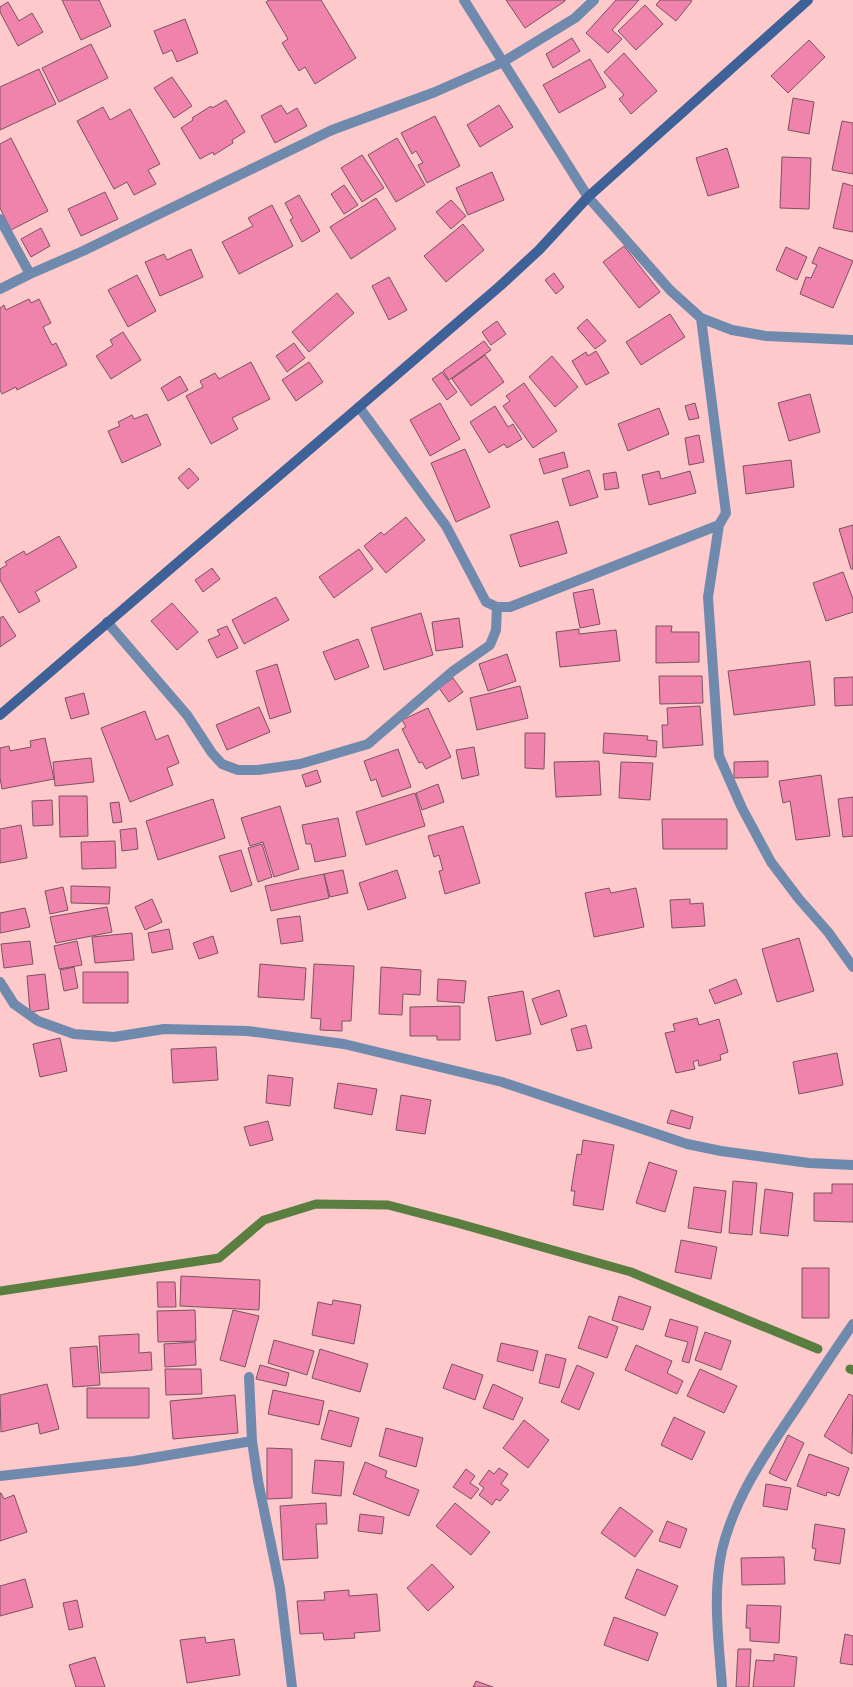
<svg xmlns="http://www.w3.org/2000/svg" width="853" height="1687" font-family="'Source Sans 3',sans-serif">
  <style>
    .lines { fill: none; stroke-linecap: round; stroke-linejoin: round }
    .stream { stroke: #597e40; stroke-width: 9 }
    .building { fill: #ef83ac; stroke: #7d5261 }
    .street { stroke: #708aae; stroke-width: 10 }
    .secondary { stroke: #3e6297; stroke-width: 10 }
  </style>
  <rect width="100%" height="100%" fill="#fec9ca"/>
  <g class="lines">
    <path class="stream" d="M0 1291 219 1258 264 1220 316 1204 388 1205 457 1223 631 1272 818 1349
      M850 1369 853 1370"/>
  </g>
  <path class="building" d="M62 0H99L111 26 81 40Z
    M269 0H321L356 58 315 84 305 67 299 71 282 43 288 39 266 2Z
    M506 0H565V1L525 28Z
    M616 0H639L612 30 622 39 608 53 586 33Z
    M660 0H690L692 1 676 21 656 5Z
    M8 2 19 21 32 13 43 32 18 46 0 12V7Z
    M645 5 663 24 636 50 618 31Z
    M185 19 198 53 177 62 172 50 163 54 154 31Z
    M572 38 580 51 553 68 546 54Z
    M809 40 825 57 788 93 771 76Z
    M91 44 108 78 59 102 42 68Z
    M624 53 657 91 631 114 619 99 624 95 604 72Z
    M590 59 606 87 559 113 543 85Z
    M39 69 56 104 0 130V87Z
    M172 77 192 106 174 118 154 88Z
    M793 98 814 102 809 134 788 130Z
    M226 100 245 132 232 140 233 143 214 155 213 152 200 159 181 128 193 120 192 118 211 106 212 108Z
    M281 105 287 114 297 108 307 126 275 143 261 116Z
    M499 105 513 127 480 147 467 125Z
    M103 107 110 120 130 109 160 164 148 170 156 184 134 195 127 182 114 189 77 121Z
    M435 116 460 166 427 183 418 165 423 163 416 151 412 154 401 133Z
    M842 121 853 123V174L832 170Z
    M11 138 48 211 11 230 0 208V144Z
    M397 138 425 185 396 202 368 155Z
    M727 148 739 187 708 196 696 158Z
    M362 155 384 188 362 202 341 168Z
    M782 157 811 158 809 209 780 208Z
    M492 172 504 200 468 215 456 188Z
    M843 183 853 186V232L833 228Z
    M344 185 358 205 344 214 331 194Z
    M105 192 118 219 81 236 68 209Z
    M299 195 320 231 302 242 290 220 293 218 285 203Z
    M376 198 396 229 351 259 330 227Z
    M451 200 466 216 451 229 436 212Z
    M272 205 293 246 239 274 222 242 253 226 248 218Z
    M463 224 484 250 446 282 424 256Z
    M41 228 50 246 31 257 21 239Z
    M624 246 660 292 639 308 603 262Z
    M786 247 807 257 797 280 776 270Z
    M819 247 853 261 833 308 800 294 806 277 811 278 817 265 812 263Z
    M191 249 203 277 160 296 145 262 164 254 167 260Z
    M554 273 564 287 556 294 545 280Z
    M137 275 156 311 128 327 108 290Z
    M389 277 407 310 389 320 372 286Z
    M337 293 354 313 309 352 292 332Z
    M29 299 31 303 39 299 51 323 43 327 52 345 56 343 67 365 17 390 16 387 2 394 0 390V308L4 305 6 310Z
    M670 314 685 337 641 365 626 342Z
    M587 319 606 341 595 349 577 328Z
    M497 321 506 334 491 345 482 332Z
    M123 332 141 360 111 379 96 356 113 345 110 340Z
    M484 341 491 350 449 380 443 371Z
    M294 343 305 358 287 372 276 356Z
    M596 351 609 373 586 385 572 361 586 352 588 356Z
    M485 355 504 382 471 406 452 379Z
    M552 356 578 387 555 407 529 377Z
    M251 362 270 399 232 418 238 429 211 444 186 396 203 387 200 381 215 373 219 379Z
    M309 362 323 382 296 401 282 380Z
    M442 372 457 392 447 400 432 379Z
    M180 376 188 390 168 401 161 388Z
    M524 383 557 431 533 448 503 406 510 401 506 396Z
    M810 394 820 432 789 441 778 403Z
    M440 403 460 439 430 456 410 420Z
    M695 403 699 418 689 420 685 406Z
    M495 406 508 427 513 424 522 439 507 448 504 444 489 453 470 422Z
    M659 408 669 434 628 451 618 424Z
    M147 414 161 445 122 463 108 431 120 426 118 422 132 415 134 419Z
    M699 435 704 462 689 465 685 438Z
    M465 449 490 507 456 522 431 463Z
    M564 452 568 467 544 474 539 459Z
    M791 460 794 487 746 494 743 466Z
    M189 468 199 479 188 489 178 478Z
    M589 470 598 497 570 506 562 479Z
    M659 471 661 479 690 471 696 493 649 505 642 475Z
    M616 472 619 488 605 490 603 474Z
    M406 517 425 540 386 573 364 546 381 532 384 535Z
    M558 521 567 553 520 567 510 535Z
    M853 525V569H851L839 529Z
    M59 536 77 567 35 592 40 601 19 613 0 580V569L7 565 5 562 24 551 26 555Z
    M359 549 373 569 334 598 319 577Z
    M212 568 220 579 203 592 195 580Z
    M843 572 853 599V612L826 621 813 583Z
    M593 589 600 624 580 628 573 593Z
    M276 597 289 620 244 644 232 620Z
    M172 603 198 632 177 650 151 621Z
    M421 613 433 655 384 670 371 628Z
    M3 616 16 636 0 647V618Z
    M459 618 463 647 436 651 432 622Z
    M227 626 238 648 217 658 208 640 220 635 217 630Z
    M656 626H672L671 632H699V662L656 663Z
    M579 629V634L616 630 620 661 560 667 556 632Z
    M358 639 369 667 335 680 323 652Z
    M507 654 516 681 488 691 479 664Z
    M810 661 815 705 734 715 728 671Z
    M277 664 291 712 270 719 256 671Z
    M659 676H702L703 703 660 704Z
    M853 677V705L835 706 834 678Z
    M453 678 463 692 449 702 439 688Z
    M520 686 528 718 477 730 470 698Z
    M84 693 89 714 71 719 65 698Z
    M700 706 703 745 663 748 662 725H668L667 708Z
    M259 707 270 732 227 750 216 725Z
    M428 708 451 757 426 769 422 762 419 763 402 729 406 727 402 720Z
    M145 711 156 740 168 735 179 763 167 768 173 785 130 802 101 728Z
    M525 733H545L544 769 525 768Z
    M604 733 648 736 647 740 657 741 656 757 603 753Z
    M45 738 54 779 2 789 0 778V748L9 746 10 751 31 747 30 741Z
    M474 747 479 775 462 779 456 750Z
    M398 749 411 787 382 797 376 779 371 781 364 761Z
    M91 758 94 782 55 786 53 762Z
    M599 761 601 795 556 797 554 762Z
    M768 761V777L734 778V762Z
    M621 762 653 763 650 800 619 798Z
    M317 770 321 782 306 787 302 775Z
    M821 775 830 836 796 840 790 801 783 803 779 781Z
    M438 784 444 802 422 810 416 793Z
    M415 793 425 826 366 845 356 812Z
    M59 796H87L88 836 60 837Z
    M853 797V836L843 837 838 799Z
    M213 799 225 838 158 860 146 821Z
    M52 800 53 825 33 826 32 801Z
    M119 802 122 822 113 823 110 803Z
    M280 806 299 869 274 877 263 842 250 846 241 818Z
    M338 818 346 856 315 862 311 844H306L302 825Z
    M662 819H727V849H663Z
    M21 825 27 858 0 863V829Z
    M463 826 480 883 445 894 439 871 443 870 439 855 434 857 428 836Z
    M136 828 138 849 122 851 120 830Z
    M115 841 116 868 82 869 81 842Z
    M262 844 272 877 258 882 248 848Z
    M241 850 252 885 231 892 219 856Z
    M343 870 348 893 330 897 324 874Z
    M397 870 406 898 368 910 359 883Z
    M324 874 329 898 271 911 265 886Z
    M71 886 110 887 109 904 71 903Z
    M63 887 68 910 50 914 45 891Z
    M609 888 611 893 636 888 644 927 594 937 585 893Z
    M152 899 162 922 145 930 135 907Z
    M690 899V904L703 903 705 926 672 928 670 900Z
    M107 907 112 932 56 943 50 917Z
    M25 908 30 927 0 933V913Z
    M300 916 303 941 281 944 277 919Z
    M169 929 173 949 152 953 148 933Z
    M132 933 134 960 95 963 92 937Z
    M213 936 218 953 199 959 193 943Z
    M799 938 814 991 777 1002 762 949Z
    M30 941 33 964 4 968 1 944Z
    M77 941 82 965 59 969 54 946Z
    M260 964 306 968 304 1000 258 997Z
    M314 964 354 966 351 1021H342V1031L320 1030 321 1019 311 1018Z
    M74 967 78 988 64 991 60 970Z
    M381 967 421 970 420 995 403 994 402 1015 379 1014Z
    M83 972H128V1003H83Z
    M45 974 49 1009 30 1012 27 976Z
    M438 979 466 981 464 1003 437 1001Z
    M736 979 742 994 715 1004 709 990Z
    M559 990 567 1016 541 1025 532 999Z
    M523 991 531 1034 496 1041 488 997Z
    M460 1006V1040H437V1036H410V1007Z
    M697 1018 699 1025 719 1019 728 1052 720 1055 721 1060 699 1066 698 1060 693 1062 695 1069 676 1073 665 1033 675 1031 673 1024Z
    M586 1025 592 1048 577 1051 571 1029Z
    M60 1038 67 1071 40 1077 33 1044Z
    M216 1047 218 1080 173 1083 171 1049Z
    M837 1053 843 1085 799 1094 793 1062Z
    M268 1075 293 1078 290 1106 266 1103Z
    M338 1083 377 1089 372 1115 334 1108Z
    M401 1095 431 1100 425 1134 396 1130Z
    M671 1110 693 1117 690 1129 667 1123Z
    M268 1121 273 1140 250 1146 244 1127Z
    M583 1140 614 1145 603 1210 573 1205 575 1191H571L577 1154 581 1155Z
    M649 1162 677 1171 665 1212 636 1203Z
    M733 1181 757 1183 752 1235 729 1233Z
    M832 1184H853V1222L814 1221V1193H832Z
    M694 1187 726 1191 721 1233 688 1228Z
    M765 1189 793 1193 788 1236 760 1233Z
    M681 1240 717 1247 711 1279 675 1272Z
    M802 1268H829V1318H802Z
    M181 1276 260 1280 259 1310 180 1306Z
    M157 1282H175L176 1307H158Z
    M619 1296 651 1307 643 1330 612 1320Z
    M333 1300 361 1305 354 1344 312 1335 318 1302 332 1305Z
    M195 1310 196 1341 158 1342 157 1311Z
    M233 1310 259 1316 245 1367 220 1360Z
    M589 1316 618 1327 607 1358 578 1348Z
    M670 1319 698 1327 689 1363 682 1361 688 1342 665 1336Z
    M705 1332 731 1341 721 1370 695 1360Z
    M139 1334V1353L151 1352 152 1370 101 1373 99 1336Z
    M274 1340 314 1351 307 1375 268 1363Z
    M195 1342 196 1365 165 1367 164 1344Z
    M501 1343 538 1351 533 1371 497 1361Z
    M636 1345 672 1361 667 1373 683 1381 677 1394 625 1370Z
    M97 1346 100 1385 73 1387 70 1348Z
    M320 1349 368 1364 360 1392 312 1378Z
    M546 1354 566 1359 559 1388 539 1383Z
    M452 1364 483 1375 475 1400 443 1388Z
    M260 1365 289 1373 286 1386 256 1379Z
    M577 1365 594 1373 579 1410 561 1402Z
    M165 1369H201L202 1394 166 1395Z
    M700 1369 737 1386 724 1413 687 1396Z
    M47 1384 59 1429 40 1434 38 1423 1 1432 0 1395Z
    M493 1384 523 1398 513 1420 483 1408Z
    M87 1388H149V1418H87Z
    M273 1390 324 1401 319 1425 268 1414Z
    M849 1394 853 1396 852 1454 824 1436Z
    M235 1395 238 1433 173 1439 170 1401Z
    M329 1410 359 1418 351 1447 321 1439Z
    M674 1417 705 1432 692 1460 661 1445Z
    M524 1420 549 1440 528 1468 503 1448Z
    M386 1428 423 1438 416 1467 379 1456Z
    M788 1435 804 1443 786 1481 769 1473Z
    M267 1448 292 1449V1498L267 1499Z
    M809 1454 849 1468 839 1496 827 1492 826 1496 797 1486Z
    M315 1460 344 1462 341 1496 312 1493Z
    M365 1462 387 1471 385 1477 419 1490 409 1516 353 1494Z
    M499 1468 508 1474 501 1484 509 1490 500 1501 496 1499 492 1505 479 1495 484 1488 479 1484 489 1470 494 1474Z
    M466 1469 475 1476 470 1483 479 1489 471 1499 453 1487Z
    M766 1484 791 1488 787 1510 763 1506Z
    M0 1493H1L4 1499 14 1495 27 1532 0 1541Z
    M326 1503 327 1524H316L318 1558 283 1560 280 1506Z
    M455 1503 490 1532 471 1555 436 1526Z
    M620 1507 653 1531 635 1557 601 1533Z
    M360 1514 384 1517 382 1534 358 1531Z
    M667 1521 687 1529 680 1548 659 1541Z
    M815 1524 845 1529 840 1564 814 1560 816 1549 812 1548Z
    M784 1557 785 1584 742 1585 741 1558Z
    M432 1564 454 1587 428 1611 407 1588Z
    M637 1569 678 1586 665 1616 625 1598Z
    M25 1579 33 1607 0 1616V1586Z
    M349 1590V1596L377 1594 380 1631 354 1633 355 1638 324 1640 323 1633 300 1634 297 1601 325 1600 324 1592Z
    M77 1600 83 1627 69 1630 63 1603Z
    M747 1605 781 1606 779 1643 750 1641V1628H746Z
    M614 1617 658 1633 648 1661 604 1645Z
    M845 1634 853 1636V1665L840 1663Z
    M205 1637 206 1643 234 1639 240 1675 187 1683 180 1640Z
    M738 1649H751L749 1687H736Z
    M774 1654 797 1657 794 1687H753L756 1660 774 1661Z
    M95 1657 105 1687H76L69 1665Z
    M476 1681 493 1687H473Z"/>
  <g class="lines">
    <path class="street" d="M464 0 588 197 670 290 701 318 732 330 766 336 853 340
      M0 219 30 274
      M0 289 30 274 83 251 332 130 435 92 503 62 575 18 594 0
      M359 407 446 526 486 602 497 607H510L719 525 726 513 701 318
      M719 525 708 597 719 756 742 808 771 862 799 899 828 932 853 967
      M107 622 187 715 212 753 222 764 238 770H258L300 764 368 744 453 671 490 645 496 630 497 607
      M0 982 14 1004 38 1021 74 1034 114 1037 164 1029 248 1031 344 1044 502 1082 687 1144 721 1151 809 1163 853 1165
      M249 1377 252 1441 258 1481 280 1588 292 1687
      M0 1476 134 1461 252 1441
      M722 1687C719 1642 712 1595 722 1550 734 1500 763 1457 791 1416 812 1385 832 1354 853 1324"/>
    <path class="secondary" d="M0 715 500 286 539 250 588 197 808 0"/>
  </g>
</svg>
